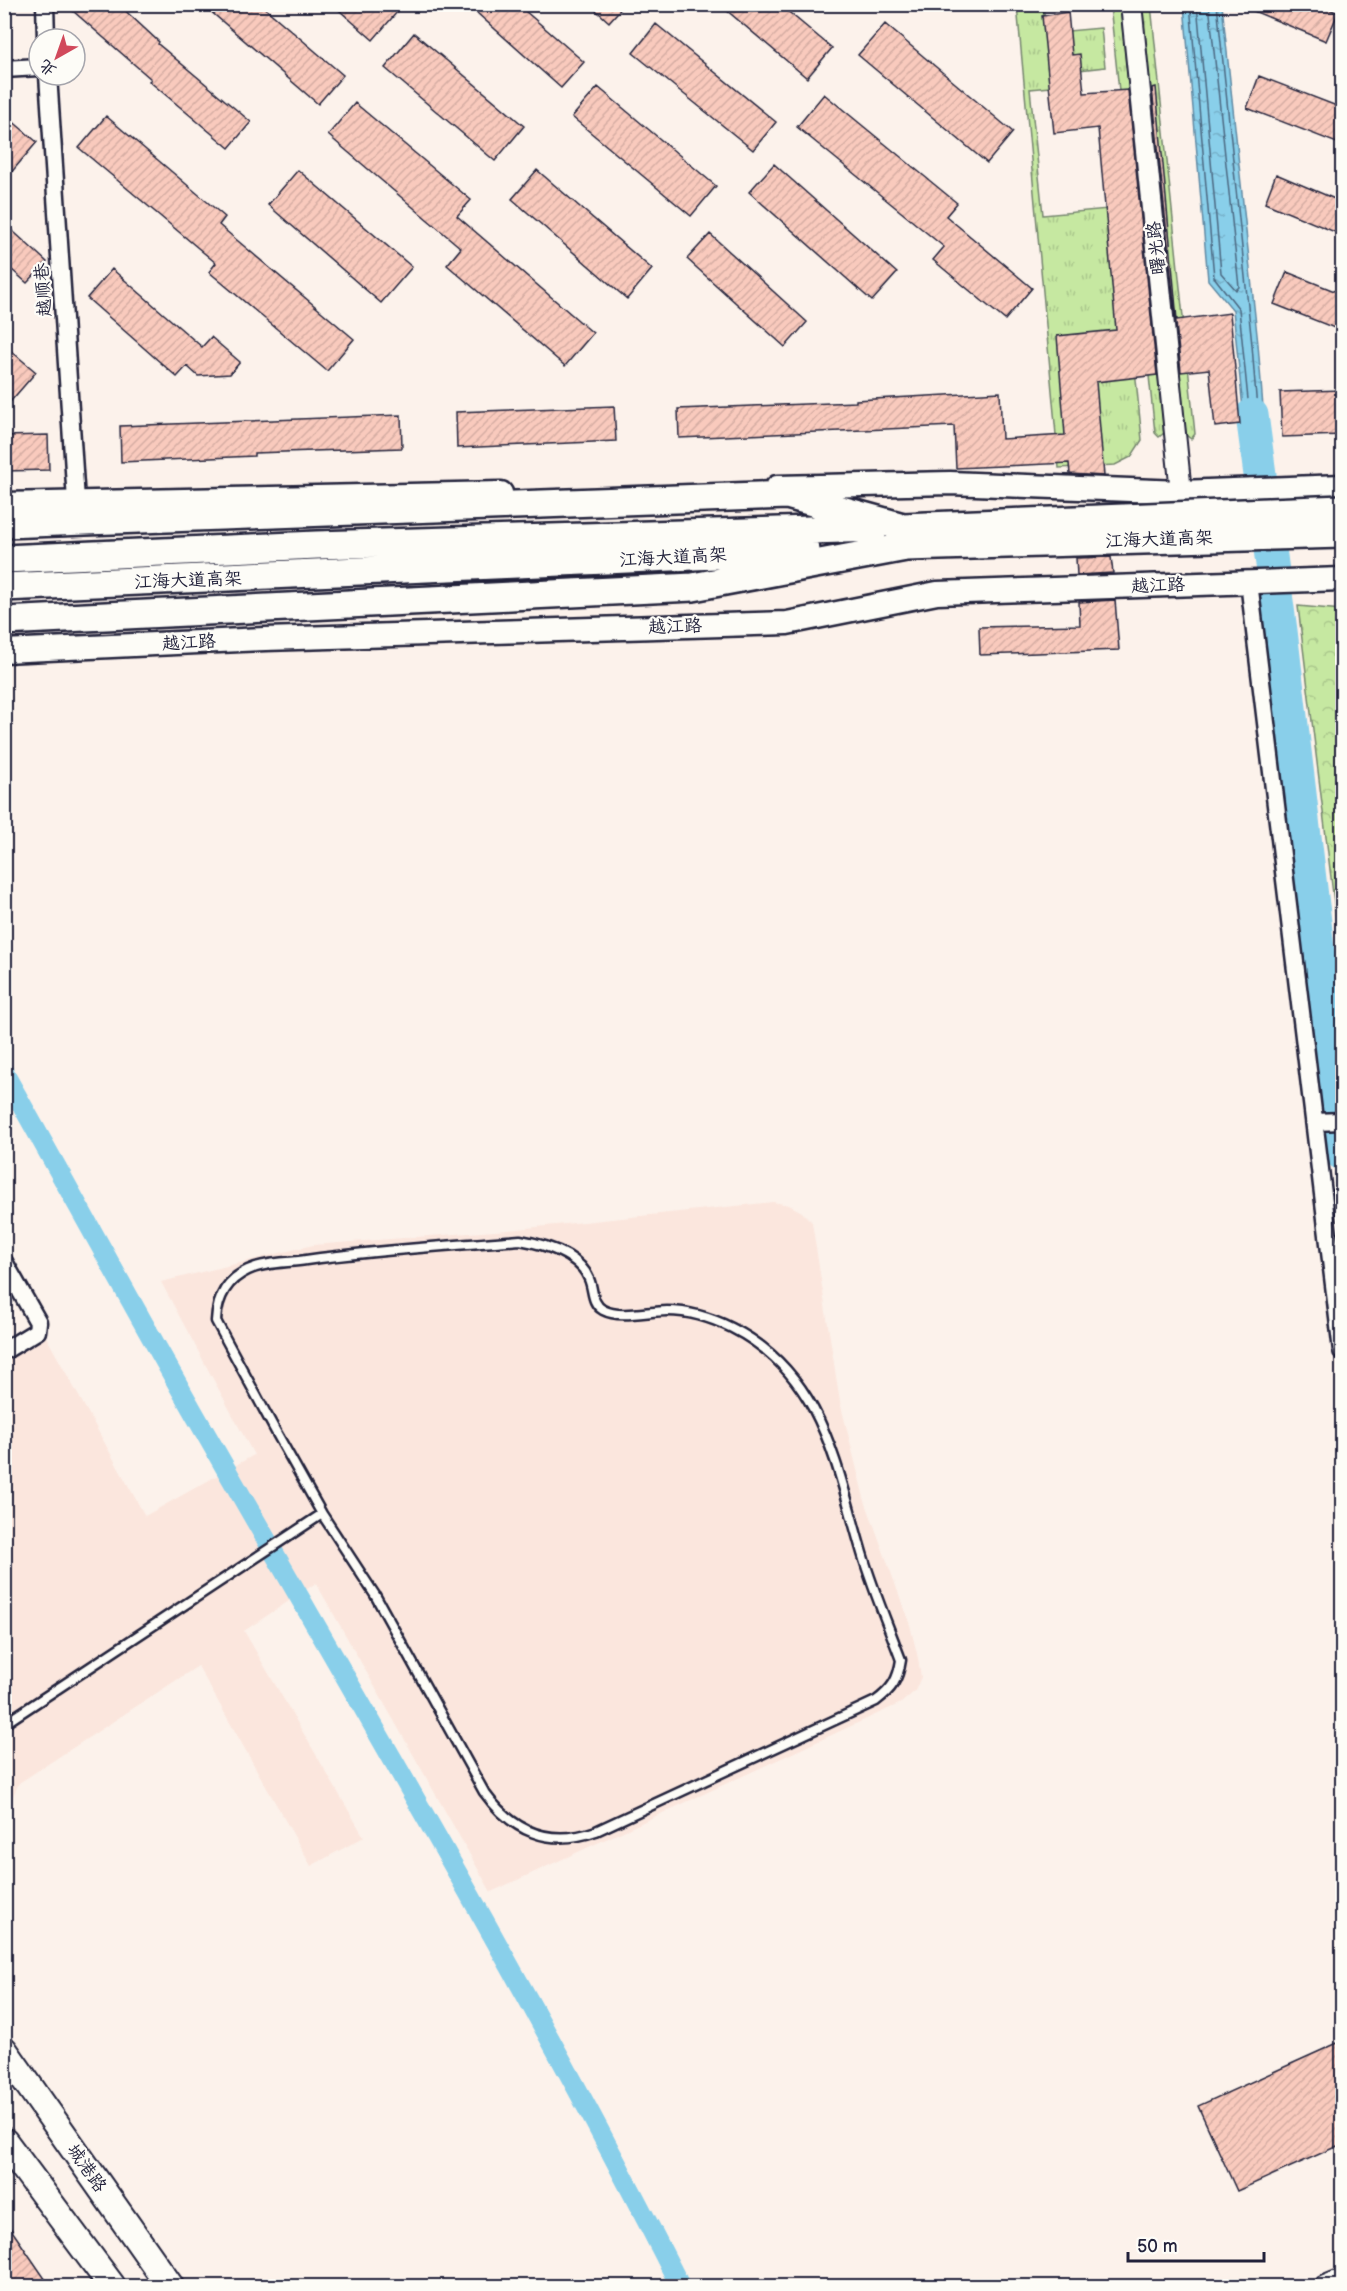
<svg xmlns="http://www.w3.org/2000/svg" width="1347" height="2291" font-family="'Balsamiq Sans','LXGW WenKai TC',sans-serif">
  <style>
    .built { fill: #fbe6dd }
    .grass { fill: url(#grass-tufts); stroke: #74856e; stroke-width: 1.5 }
    .forest { fill: url(#forest-crowns); stroke: #74856e; stroke-width: 1.5 }
    .water { fill: url(#water-ripples); stroke: #608aa4; stroke-width: 1.5 }
    .lines { fill: none; stroke-linecap: round; stroke-linejoin: round }
    .shore { stroke: #4b6781; stroke-width: 1.5 }
    .canal { stroke: #89cfea; stroke-width: 20 }
    .river { stroke: #89cfea; stroke-width: 33 }
    .building { fill: url(#building-hatch); stroke: #22223b; stroke-width: 1.5 }
    .service-casing { stroke: #22223b; stroke-width: 13 }
    .minor-casing { stroke: #22223b; stroke-width: 21 }
    .tertiary-casing { stroke: #22223b; stroke-width: 24 }
    .secondary-casing { stroke: #22223b; stroke-width: 27 }
    .primary-casing { stroke: #22223b; stroke-width: 30 }
    .trunk-casing { stroke: #22223b; stroke-width: 32 }
    .service { stroke: #fdfcf7; stroke-width: 8 }
    .minor { stroke: #fdfcf7; stroke-width: 16 }
    .tertiary { stroke: #fdfcf7; stroke-width: 20 }
    .secondary { stroke: #fdfcf7; stroke-width: 22 }
    .primary { stroke: #fdfcf7; stroke-width: 26 }
    .trunk { stroke: #fdfcf7; stroke-width: 27 }
    .trunk-bridge-casing { stroke: #22223b; stroke-width: 32; stroke-linecap: butt }
    .trunk-bridge { stroke: #fdfcf7; stroke-width: 27 }
    .labels { text-anchor: middle; stroke-width: 4.5; stroke-linejoin: round; paint-order: stroke }
    .street-label { font-size: 18px; fill: #22223b; stroke: #fdfcf7 }
  </style>
  <defs>
    <pattern id="grass-tufts" width="24" height="20" patternUnits="userSpaceOnUse" patternTransform="scale(1.5)"><rect width="24" height="20" fill="#c6e8a1"/><path d="M3 7l-1-3M5 7V3M7 7l1-3M15 17l-1-3M17 17v-4M19 17l1-3" fill="none" stroke="#aac78c"/></pattern>
    <pattern id="forest-crowns" width="20" height="18" patternUnits="userSpaceOnUse" patternTransform="scale(1.5)"><rect width="20" height="18" fill="#c6e8a1"/><path d="M2 6a3 3 0 1 1 6 0M12 15a3 3 0 1 1 6 0" fill="none" stroke="#aac78c"/></pattern>
    <pattern id="water-ripples" width="26" height="14" patternUnits="userSpaceOnUse" patternTransform="scale(1.5)"><rect width="26" height="14" fill="#89cfea"/><path d="M2 4q2-2 4 0t4 0M15 11q2-2 4 0t4 0" fill="none" stroke="#76b1ca"/></pattern>
    <pattern id="building-hatch" width="6" height="6" patternUnits="userSpaceOnUse" patternTransform="scale(1.5)"><rect width="6" height="6" fill="#f9cabd"/><path d="M-1 1l2-2M0 6l6-6M5 7l2-2" fill="none" stroke="#d5ada3"/></pattern>
  </defs>
  <rect width="100%" height="100%" fill="#fcf2eb"/>
  <filter id="ink" filterUnits="userSpaceOnUse"><feTurbulence type="fractalNoise" baseFrequency=".0167" numOctaves="2"/><feDisplacementMap in="SourceGraphic" scale="12" xChannelSelector="R" yChannelSelector="G"/><feConvolveMatrix kernelMatrix="1 2 1 2 8 2 1 2 1" color-interpolation-filters="sRGB"/></filter>
  <g filter="url(#ink)">
    <path class="built" d="M773 1202 789 1205 802 1212 812 1222 840 1402 864 1498 910 1625 918 1658 921 1677 915 1691 901 1703 491 1892 316 1583 244 1631 364 1837 311 1866 198 1666 19 1783 5 1813V1358L44 1333 145 1516 254 1455 161 1282 313 1245 508 1230Z"/>
    <path class="grass" d="M1017 5H1043L1046 33 1101 28 1105 67 1070 71 1071 85 1030 89 1043 215 1119 208 1142 440 1131 457 1115 465 1059 468Z
      M1110 5H1120L1164 433 1159 437 1155 433Z
      M1142 5H1151L1195 434 1191 439 1186 435Z"/>
    <path class="forest" d="M1298 606 1342 610V968Z"/>
    <path class="water" d="M1184 5H1222L1258 344 1267 458H1248L1233 310 1208 280Z"/>
    <g class="lines">
      <path class="shore" d="M1190 4 1214 277 1239 309 1253 450 1257 452 1260 449 1252 345 1217 4
        M1197 4 1221 273 1236 290 1239 287 1209 4"/>
      <path class="canal" d="M4 1073C76 1201 146 1330 219 1457 376 1732 538 2004 680 2286"/>
      <path class="river" d="M1252 415 1281 631 1342 1154"/>
    </g>
    <path class="building" d="M65 4H118L159 42 158 44 251 122 229 148 149 81 151 79Z
      M202 4H260L343 75 318 104Z
      M332 4H404L373 40Z
      M467 4H517L584 62 561 88Z
      M589 4H625L609 22Z
      M719 4H779L832 48 807 78Z
      M1319 4 1338 13 1326 41 1239 5Z
      M1068 12 1072 55 1080 54 1084 93 1128 90 1157 375 1096 382 1104 476 1070 474 1069 463 956 468 954 426 679 438 678 409 856 402V400L1000 392 1002 439 1065 435 1057 336 1116 330 1098 128 1054 133 1042 16Z
      M656 24 776 122 753 150 633 53Z
      M885 24 1013 132 987 163 858 55Z
      M414 33 524 126 495 161 385 68Z
      M1259 76 1342 108V145L1247 108Z
      M598 87 716 186 691 216 572 117Z
      M1156 87 1177 320 1230 313 1240 424 1215 427 1209 369 1181 372 1152 88Z
      M824 94 957 203 946 216 1032 288 1005 320 933 260 944 247 797 127Z
      M355 103 471 200 457 216 593 333 565 366 447 265 461 248 328 135Z
      M4 114 37 142 4 181Z
      M106 116 225 217 219 225 354 339 327 371 209 272 216 263 79 148Z
      M774 164 897 273 872 301 749 192Z
      M298 170 412 267 381 303 268 205Z
      M537 170 652 269 627 299 512 199Z
      M1276 174 1342 202V235L1265 203Z
      M4 223 47 262 27 283 4 263Z
      M710 234 807 322 785 347 687 259Z
      M112 269 202 347 211 337 240 362 230 374 198 376 187 366 177 377 87 298Z
      M1287 272 1342 294V331L1274 304Z
      M4 345 36 372 4 409Z
      M1342 390V435L1282 437 1280 392Z
      M614 406 616 441 457 448 456 412Z
      M401 415 402 448 254 453V456L121 462 120 426Z
      M48 435 49 470 4 471V436Z
      M1111 557 1113 573 1077 575 1076 558Z
      M1115 600 1119 650 980 655 979 627 1080 625 1079 602Z
      M1342 2041V2144L1237 2191 1198 2106Z
      M4 2219 50 2286H4Z"/>
    <g class="lines">
      <g class="service-casing">
        <path id="service" d="M520 1240C543 1244 579 1254 589 1279 594 1290 591 1303 603 1310 620 1319 648 1311 667 1311 689 1311 712 1318 732 1328 823 1374 836 1466 862 1553 873 1590 888 1625 901 1660 898 1680 892 1689 876 1701L596 1831C549 1848 512 1831 484 1792L375 1595 322 1514 276 1432 216 1321C217 1299 226 1280 248 1270 265 1262 288 1263 306 1260 377 1250 449 1246 520 1240Z
          M4 1724 322 1514"/>
      </g>
      <g class="minor-casing">
        <path id="minor" d="M45 4 46 39
          M4 69 39 67
          M48 75 76 501
          M1249 582 1342 1351
          M1315 1122 1342 1121
          M4 1262 38 1322 37 1331 4 1351"/>
      </g>
      <g class="tertiary-casing">
        <path id="tertiary" d="M1131 4 1181 492
          M1325 2286 1342 2279"/>
      </g>
      <g class="secondary-casing">
        <path id="secondary" d="M777 487 950 483 1181 492 1342 486
          M4 504 501 493
          M4 651 265 639 787 623 937 593 1342 579"/>
      </g>
      <g class="primary-casing">
        <path id="primary" d="M4 2050 170 2286
          M4 2141 112 2286"/>
      </g>
      <g class="trunk-casing">
        <path id="trunk" d="M4 524 787 495 903 527
          M4 559 317 545 875 528
          M4 587 806 551
          M4 621 693 587 906 547"/>
      </g>
      <use href="#service" class="service"/>
      <use href="#minor" class="minor"/>
      <use href="#tertiary" class="tertiary"/>
      <use href="#secondary" class="secondary"/>
      <use href="#primary" class="primary"/>
      <use href="#trunk" class="trunk"/>
      <g class="trunk-bridge-casing">
        <path id="trunk-bridge" d="M903 527 1342 509
          M906 547 1342 534"/>
      </g>
      <use href="#trunk-bridge" class="trunk-bridge"/>
    </g>
  </g>
  <g class="labels">
    <g class="street-label">
      <text transform="translate(1156 248) rotate(-96)" y="6">曙光路</text>
      <text transform="translate(43 290) rotate(-94)" y="6">越顺巷</text>
      <text transform="translate(1159 539) rotate(-2)" y="6">江海大道高架</text>
      <text transform="translate(673 557) rotate(-3)" y="6">江海大道高架</text>
      <text transform="translate(188 580) rotate(-2)" y="6">江海大道高架</text>
      <text transform="translate(1158 585) rotate(-2)" y="6">越江路</text>
      <text transform="translate(675 626) rotate(-2)" y="6">越江路</text>
      <text transform="translate(189 642) rotate(-3)" y="6">越江路</text>
      <text transform="translate(87 2168) rotate(55)" y="6">城港路</text>
    </g>
  </g>
  <rect width="1347" height="2291" fill="none" stroke="#fdfcf7" stroke-width="24"/>
  <rect x="12" y="12" width="1323" height="2267" fill="none" stroke="#22223b" stroke-width="2" filter="url(#ink)"/>
  <g transform="translate(57 57) rotate(220)"><circle r="28" fill="#fdfcf7" stroke="#a5a5ac" stroke-width="1.5"/>
  <path d="M0-4.5L10 22L0 15L-10 22Z" fill="#d1495b"/>
  <text y="-9" font-size="16" font-weight="bold" text-anchor="middle" fill="#22223b">北</text>
  </g>
  <path d="M1128 2252v9h136v-9" fill="none" stroke="#22223b" stroke-width="3"/>
  <text x="1137" y="2252" font-size="18" fill="#22223b" stroke="#fdfcf7" stroke-width="4.5" paint-order="stroke">50 m</text>
</svg>
